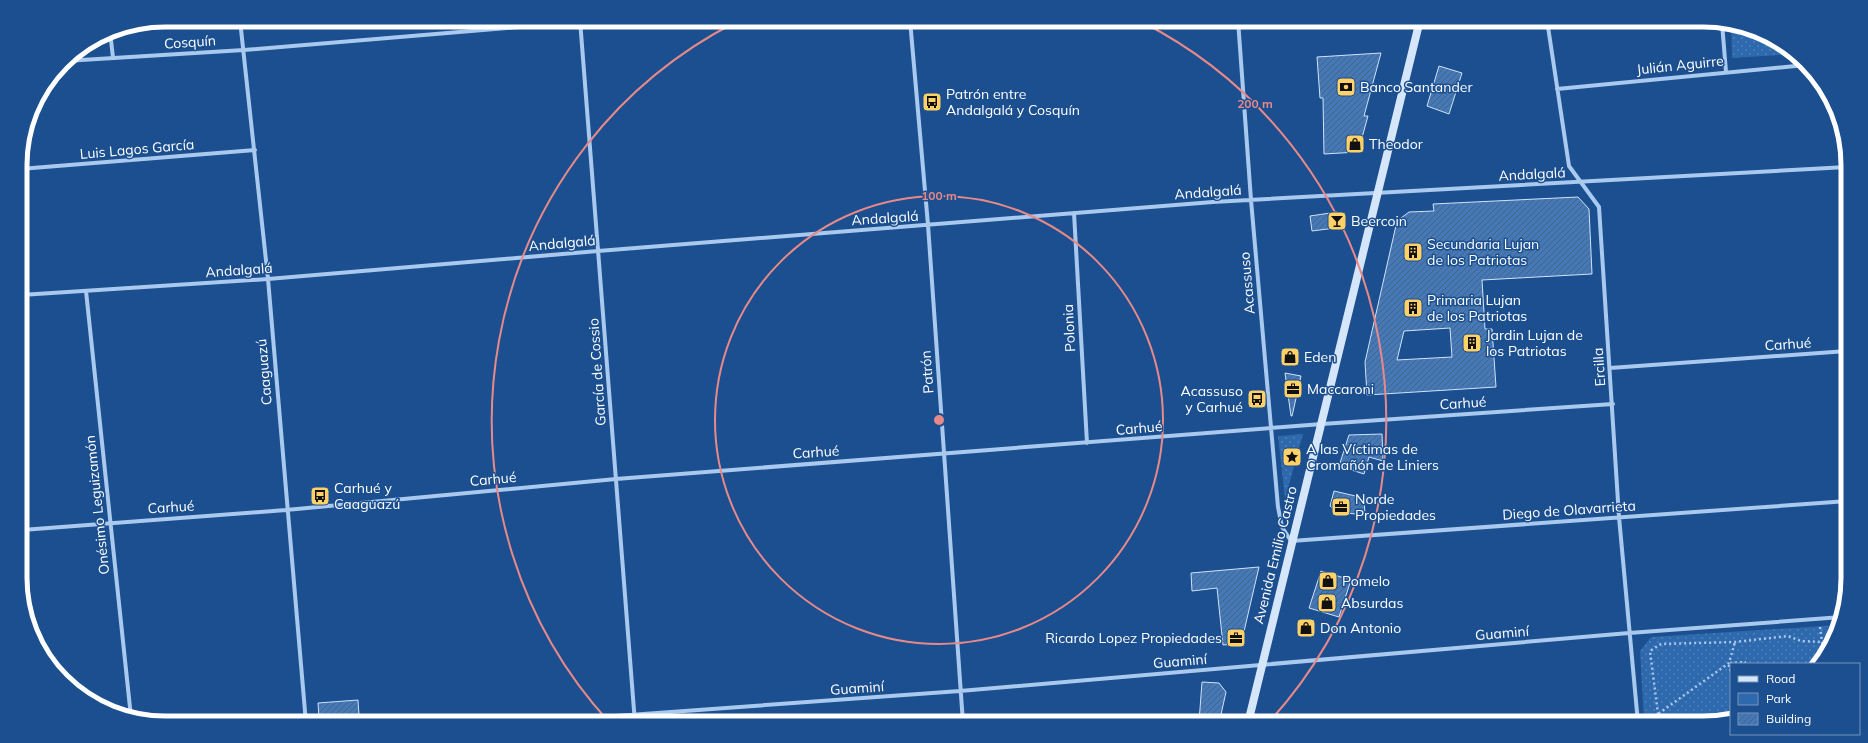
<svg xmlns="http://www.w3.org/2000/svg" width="1868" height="743" font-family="Mulish,sans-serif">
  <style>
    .green { fill: url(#green-dots) }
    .building { fill: url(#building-hatch); stroke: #cfe3fa; fill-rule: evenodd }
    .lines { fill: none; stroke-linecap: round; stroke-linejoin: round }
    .path { stroke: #a9c9ee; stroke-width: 2.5; stroke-dasharray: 2 3; stroke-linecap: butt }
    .minor { stroke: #a9c9ee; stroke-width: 4 }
    .secondary { stroke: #d6e6fa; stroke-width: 8 }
    .ring { fill: none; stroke: #e88989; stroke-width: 2 }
    .labels { text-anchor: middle; stroke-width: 3; stroke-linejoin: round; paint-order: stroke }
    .street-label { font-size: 14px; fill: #fff; stroke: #1b4f8f }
    .poi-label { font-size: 14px; fill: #fff; stroke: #1b4f8f; text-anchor: start }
    .rim { fill: none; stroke: #fff; stroke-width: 5 }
    .centre { fill: #e88989; stroke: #1b4f8f; stroke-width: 2 }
    .ring-label { font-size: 12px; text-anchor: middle; font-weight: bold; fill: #e88989; stroke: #1b4f8f; stroke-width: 3; stroke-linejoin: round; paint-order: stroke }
  </style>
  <defs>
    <pattern id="green-dots" width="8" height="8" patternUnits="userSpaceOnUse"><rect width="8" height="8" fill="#2e69ad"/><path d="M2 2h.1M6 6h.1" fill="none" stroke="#4d80b9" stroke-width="1.8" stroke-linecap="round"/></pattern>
    <pattern id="building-hatch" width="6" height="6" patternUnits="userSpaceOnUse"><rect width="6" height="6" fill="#4478b7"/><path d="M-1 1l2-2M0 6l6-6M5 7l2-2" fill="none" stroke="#486282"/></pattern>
  </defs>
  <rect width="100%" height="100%" fill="#1b4f8f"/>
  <path class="green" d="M1731 25C1754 28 1776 38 1794 54L1732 58Z
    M1303 434 1285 499 1278 436Z
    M1840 625 1819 664H1731V719L1712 723H1645L1644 721 1640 651 1651 637Z"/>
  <path class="building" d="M1381 53 1364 116H1368L1358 152 1324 154 1323 98H1320L1317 57Z
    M1439 66 1462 73 1449 114 1427 106Z
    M1578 197 1589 209 1592 274 1482 280 1485 329H1492L1496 387 1367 395 1365 362 1397 221 1409 212 1434 211 1433 204ZM1450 328 1452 357 1397 360 1404 331Z
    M1337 212 1341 218 1343 227 1312 231 1310 216Z
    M1285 373 1301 376 1292 416H1291Z
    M1382 434 1383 461 1369 457 1364 474 1339 466 1349 435Z
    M1334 491 1364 498 1365 515 1337 512 1330 506Z
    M1259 567 1242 640 1237 644 1223 645 1217 588 1192 591 1191 573Z
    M1321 571 1351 580 1339 617 1309 608Z
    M1202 682 1219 683 1226 692 1220 719 1199 722Z
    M358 700 359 715 319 717 318 703Z"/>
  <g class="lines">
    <path class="path" d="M1820 627 1822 642 1826 651
      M1731 670H1729V663L1745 662V664
      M1656 723 1658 714 1729 663 1735 642
      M1663 723 1658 714 1650 651 1661 644 1735 642 1788 636 1801 641 1822 642 1832 640"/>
    <path class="minor" d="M240 20 268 279 306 723
      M580 20 635 723
      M910 20 928 225 963 723
      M1238 20 1251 200 1278 507 1282 527 1291 541 1848 501
      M1547 20 1569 166 1599 207 1619 517 1638 723
      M1722 23 1726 72
      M110 31 113 58
      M65 61 244 50 603 20
      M1557 89 1806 65
      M20 169 255 150
      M1074 213 1087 443
      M86 291 131 717
      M21 295 268 279 598 251 1213 202 1847 167
      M1610 368 1847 351
      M22 530 286 510 616 479 1322 424 1613 404
      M519 723 960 691 1629 633 1842 617"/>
    <path class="secondary" d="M1248 723C1304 488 1363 254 1420 20"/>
  </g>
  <g class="ring">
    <circle cx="939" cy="420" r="224"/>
    <path d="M609 722A447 447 0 0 1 736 22M1142 22A447 447 0 0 1 1269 722"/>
  </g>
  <defs>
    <g id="bank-square" transform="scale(1)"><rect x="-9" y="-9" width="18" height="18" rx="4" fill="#ffd166" stroke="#1b4f8f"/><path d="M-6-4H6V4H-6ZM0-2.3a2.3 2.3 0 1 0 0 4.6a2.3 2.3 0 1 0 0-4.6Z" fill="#111"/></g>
    <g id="bus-square" transform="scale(1)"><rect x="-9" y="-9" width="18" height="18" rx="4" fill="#ffd166" stroke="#1b4f8f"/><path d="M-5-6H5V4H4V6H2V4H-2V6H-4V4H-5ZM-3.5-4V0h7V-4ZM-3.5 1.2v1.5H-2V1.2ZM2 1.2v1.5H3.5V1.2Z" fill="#111"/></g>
    <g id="shop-square" transform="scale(1)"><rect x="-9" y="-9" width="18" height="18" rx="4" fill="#ffd166" stroke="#1b4f8f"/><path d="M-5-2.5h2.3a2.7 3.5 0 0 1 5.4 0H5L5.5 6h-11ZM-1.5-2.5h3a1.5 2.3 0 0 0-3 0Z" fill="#111"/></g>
    <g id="bar-square" transform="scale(1)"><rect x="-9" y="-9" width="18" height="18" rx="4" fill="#ffd166" stroke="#1b4f8f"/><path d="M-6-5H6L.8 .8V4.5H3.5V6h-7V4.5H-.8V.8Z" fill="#111"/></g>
    <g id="building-square" transform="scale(1)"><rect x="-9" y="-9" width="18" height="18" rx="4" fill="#ffd166" stroke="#1b4f8f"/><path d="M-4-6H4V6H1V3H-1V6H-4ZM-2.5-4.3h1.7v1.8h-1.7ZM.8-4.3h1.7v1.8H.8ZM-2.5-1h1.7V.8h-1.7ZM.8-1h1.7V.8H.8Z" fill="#111"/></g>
    <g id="office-square" transform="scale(1)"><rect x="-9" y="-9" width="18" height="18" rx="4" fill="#ffd166" stroke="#1b4f8f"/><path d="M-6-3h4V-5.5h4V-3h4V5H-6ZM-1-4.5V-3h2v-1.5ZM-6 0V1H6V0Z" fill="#111"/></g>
    <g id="sight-square" transform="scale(1)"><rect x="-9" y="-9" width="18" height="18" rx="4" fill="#ffd166" stroke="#1b4f8f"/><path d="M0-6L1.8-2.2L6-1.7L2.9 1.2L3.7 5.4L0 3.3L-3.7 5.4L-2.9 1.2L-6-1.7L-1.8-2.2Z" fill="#111"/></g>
  </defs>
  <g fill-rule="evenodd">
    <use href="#bank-square" x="1346" y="87"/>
    <use href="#bus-square" x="932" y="102"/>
    <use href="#shop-square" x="1355" y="144"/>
    <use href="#bar-square" x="1337" y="221"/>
    <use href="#building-square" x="1413" y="252"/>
    <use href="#building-square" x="1413" y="308"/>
    <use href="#building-square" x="1472" y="343"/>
    <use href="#shop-square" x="1290" y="357"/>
    <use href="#office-square" x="1293" y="389"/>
    <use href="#bus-square" x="1257" y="399"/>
    <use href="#sight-square" x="1292" y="457"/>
    <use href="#bus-square" x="320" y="496"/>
    <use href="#office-square" x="1341" y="507"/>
    <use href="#shop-square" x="1328" y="581"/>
    <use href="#shop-square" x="1327" y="603"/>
    <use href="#shop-square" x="1306" y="628"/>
    <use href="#office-square" x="1236" y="638"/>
  </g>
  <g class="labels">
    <g class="street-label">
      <text transform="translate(190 42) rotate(-4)" y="5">Cosquín</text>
      <text transform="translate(1680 65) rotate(-6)" y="5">Julián Aguirre</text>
      <text transform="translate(137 149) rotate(-5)" y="5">Luis Lagos García</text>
      <text transform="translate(1532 174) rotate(-3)" y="5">Andalgalá</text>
      <text transform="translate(1208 192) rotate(-4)" y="5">Andalgalá</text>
      <text transform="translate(885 218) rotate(-4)" y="5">Andalgalá</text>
      <text transform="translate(562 243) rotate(-5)" y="5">Andalgalá</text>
      <text transform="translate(239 270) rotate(-4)" y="5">Andalgalá</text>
      <text transform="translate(1247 283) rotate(-95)" y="5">Acassuso</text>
      <text transform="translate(1069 328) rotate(-93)" y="5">Polonia</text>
      <text transform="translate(1788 344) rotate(-4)" y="5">Carhué</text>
      <text transform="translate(1599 367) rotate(-94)" y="5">Ercilla</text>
      <text transform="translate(264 372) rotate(-95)" y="5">Caaguazú</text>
      <text transform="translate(597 372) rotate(-94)" y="5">García de Cossio</text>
      <text transform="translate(927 372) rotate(-94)" y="5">Patrón</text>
      <text transform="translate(1463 403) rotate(-4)" y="5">Carhué</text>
      <text transform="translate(1139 428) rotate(-5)" y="5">Carhué</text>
      <text transform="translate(816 452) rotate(-4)" y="5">Carhué</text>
      <text transform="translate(493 479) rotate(-5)" y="5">Carhué</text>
      <text transform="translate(97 505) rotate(-96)" y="5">Onésimo Leguizamón</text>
      <text transform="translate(171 507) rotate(-4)" y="5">Carhué</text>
      <text transform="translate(1569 510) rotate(-4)" y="5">Diego de Olavarrieta</text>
      <text transform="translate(1275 555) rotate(-76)" y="5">Avenida Emilio Castro</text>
      <text transform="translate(1502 633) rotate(-5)" y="5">Guaminí</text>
      <text transform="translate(1180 661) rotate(-5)" y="5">Guaminí</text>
      <text transform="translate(857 688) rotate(-4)" y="5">Guaminí</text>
    </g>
    <g class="poi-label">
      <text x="1360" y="92">Banco Santander</text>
      <text x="946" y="99">Patrón entre<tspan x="946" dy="16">Andalgalá y Cosquín</tspan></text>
      <text x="1369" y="149">Theodor</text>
      <text x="1351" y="226">Beercoin</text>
      <text x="1427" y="249">Secundaria Lujan<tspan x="1427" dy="16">de los Patriotas</tspan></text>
      <text x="1427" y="305">Primaria Lujan<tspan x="1427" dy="16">de los Patriotas</tspan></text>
      <text x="1486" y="340">Jardin Lujan de<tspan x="1486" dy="16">los Patriotas</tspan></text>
      <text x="1304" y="362">Eden</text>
      <text x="1307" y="394">Maccaroni</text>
      <text x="1243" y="396" text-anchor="end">Acassuso<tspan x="1243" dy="16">y Carhué</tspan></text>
      <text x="1306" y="454">A las Víctimas de<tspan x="1306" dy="16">Cromañón de Liniers</tspan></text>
      <text x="334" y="493">Carhué y<tspan x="334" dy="16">Caaguazú</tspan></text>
      <text x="1355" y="504">Norde<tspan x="1355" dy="16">Propiedades</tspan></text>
      <text x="1342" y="586">Pomelo</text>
      <text x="1341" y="608">Absurdas</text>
      <text x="1320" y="633">Don Antonio</text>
      <text x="1222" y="643" text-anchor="end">Ricardo Lopez Propiedades</text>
    </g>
  </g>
  <path d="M0 0H1868V743H0ZM165 27H1703A138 138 0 0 1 1841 165V578A138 138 0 0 1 1703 716H165A138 138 0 0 1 27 578V165A138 138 0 0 1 165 27Z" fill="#1b4f8f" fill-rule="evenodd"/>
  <path class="rim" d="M165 27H1703A138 138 0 0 1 1841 165V578A138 138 0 0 1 1703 716H165A138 138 0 0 1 27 578V165A138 138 0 0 1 165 27Z"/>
  <circle cx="939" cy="420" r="6" class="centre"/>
  <g class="ring-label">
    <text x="1255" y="108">200 m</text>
    <text x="939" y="200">100 m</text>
  </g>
  <rect x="1730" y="663" width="130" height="72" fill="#1b4f8f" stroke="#7695bc"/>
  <rect x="1738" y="676" width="20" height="6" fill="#d6e6fa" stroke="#7695bc"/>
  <text x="1766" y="683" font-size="12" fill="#ffffff">Road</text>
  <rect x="1738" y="693" width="20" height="12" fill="#2e69ad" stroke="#7695bc"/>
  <text x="1766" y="703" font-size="12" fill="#ffffff">Park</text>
  <rect x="1738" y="713" width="20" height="12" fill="url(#building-hatch)" stroke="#7695bc"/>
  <text x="1766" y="723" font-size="12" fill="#ffffff">Building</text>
</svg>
